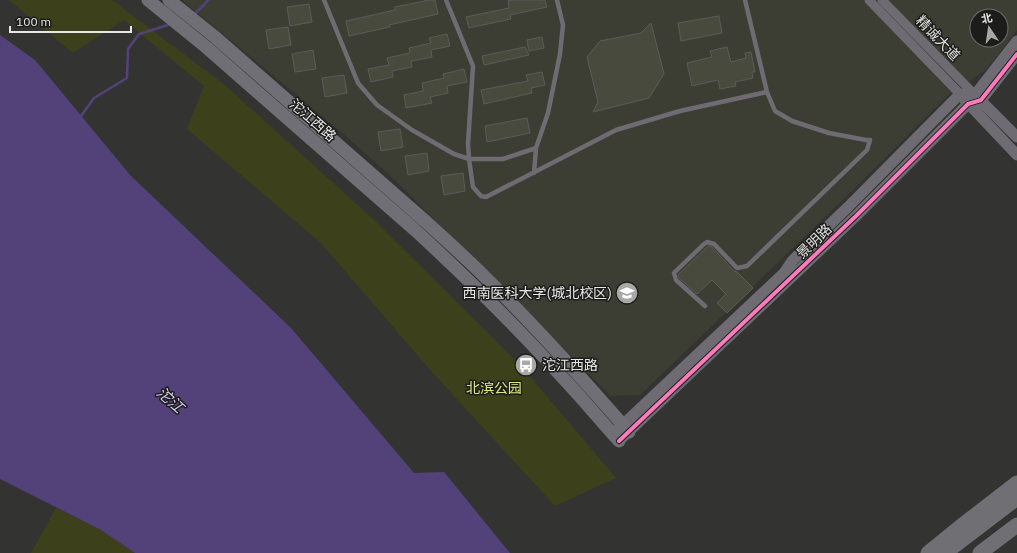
<svg xmlns="http://www.w3.org/2000/svg" width="1017" height="553" font-family="'IBM Plex Sans','Noto Sans SC',sans-serif">
  <style>
    .built { fill: #3c3e34; fill-rule: evenodd }
    .green { fill: #3d411b }
    .water { fill: #53427a }
    .lines { fill: none; stroke-linecap: round; stroke-linejoin: round }
    .stream { stroke: #53427a; stroke-width: 2.5 }
    .building { fill: #494a3e; stroke: #5b5b59 }
    .service { stroke: #6e6c72; stroke-width: 4.5 }
    .minor { stroke: #6e6c72; stroke-width: 9 }
    .tertiary { stroke: #6e6c72; stroke-width: 11 }
    .secondary { stroke: #6f6f75; stroke-width: 13 }
    .trunk { stroke: #706f74; stroke-width: 15 }
    .cycleway-casing { stroke: #1c1c1a; stroke-width: 6 }
    .cycleway { stroke: #fd7abc; stroke-width: 4 }
    .labels { text-anchor: middle; stroke-width: 3; stroke-linejoin: round; paint-order: stroke }
    .street-label { font-size: 14px; fill: #e7e8e5; stroke: #1c1c1a }
    .poi-label { font-size: 14px; fill: #e7e8e5; stroke: #1c1c1a; text-anchor: end }
    .park-label { font-size: 14px; fill: #dbe97f; stroke: #1c1c1a }
    .water-label { font-size: 15px; font-style: italic; fill: #d7cef4; stroke: #1c1c1a }
  </style>
  <rect width="100%" height="100%" fill="#333431"/>
  <path class="built" d="M182 0H1017V30L987 69 946 97 851 192 640 395 611 396 391 176 340 131ZM977 16H1001V40H977Z"/>
  <path class="green" d="M9 0H112L226 86 373 219 521 366 616 478 555 506 431 371 321 243 187 129 204 86 124 20 73 53Z
    M56 508 101 530 135 553H31Z"/>
  <path class="water" d="M0 35 35 60 131 176 291 328 414 473 444 472 510 553H135L101 530 0 479Z"/>
  <g class="lines">
    <path class="stream" d="M194 14 203 6 208 0
      M81 116 94 98 127 78 128 49 139 34 171 24"/>
  </g>
  <path class="building" d="M429 0H435L438 14 389 25 390 27 349 36 346 21 395 10V7Z
    M512 0H545L547 7 510 15 511 19 469 28 466 17 509 8 508 1Z
    M309 4 312 22 290 26 287 7Z
    M719 16 722 33 681 41 678 23Z
    M651 23 664 74 649 98 593 112 598 102 587 57 600 41 641 33Z
    M288 27 291 45 269 49 266 30Z
    M447 34 450 46 431 50 432 57 411 61 412 67 392 71 393 77 371 82 368 69 389 65 387 58 410 53 409 48 431 43 429 38Z
    M542 37 544 48 529 51 527 40Z
    M525 47 529 55 484 65 482 56Z
    M727 47 731 62 746 58 745 53 751 52 755 72H752L753 78 735 82 736 86 720 89 718 80 692 86 687 63 712 57 710 51Z
    M313 50 316 69 295 72 292 54Z
    M464 69 467 82 447 86 448 93 430 97 432 103 406 108 404 95 423 91 422 83 444 78 443 74Z
    M542 72 545 85 531 88 532 93 484 104 481 90 528 81 526 75Z
    M344 75 347 93 325 97 322 78Z
    M527 118 530 133 487 142 485 126Z
    M400 129 403 147 381 151 378 132Z
    M427 153 429 171 408 175 405 156Z
    M463 173 465 191 444 195 441 176Z
    M708 246 712 247 734 271 737 272 753 288 727 313 717 303 726 294 712 280 697 294 679 278 678 275Z"/>
  <g class="lines">
    <path class="service" d="M324 0 358 83 377 105 412 130 454 154 469 159H503L536 148
      M446 0 473 66 468 144 469 159 473 187 481 196 486 197 616 130 680 111 767 92
      M534 173 536 148 548 113 560 54 563 25 557 0
      M705 306 676 280 674 273 678 269 703 245 707 242 714 244 737 268 747 266 867 150 870 140H866L829 133 792 121 775 111 767 92 745 0"/>
    <path class="minor" d="M869 0 960 94
      M882 0 975 95"/>
    <path class="tertiary" d="M975 95 1017 41
      M977 97 1017 137
      M964 99 1017 155
      M613 434 784 273 792 261 848 207 960 94 975 95
      M622 438 856 216 968 104 981 100 1017 54"/>
    <path class="secondary" d="M148 0 206 47 415 230C466 277 516 326 562 377 582 398 600 420 619 441
      M169 0 215 37 424 220C445 239 466 258 486 278 536 327 583 379 629 432"/>
    <path class="trunk" d="M928 553 960 527 1017 483
      M945 553 1017 498
      M980 553 1017 525"/>
    <g class="cycleway-casing">
      <path id="cycleway" d="M619 441 856 216 968 104 981 100 1017 54"/>
    </g>
    <use href="#cycleway" class="cycleway"/>
  </g>
  <defs>
    <g id="university-disc" transform="scale(1.15)"><circle r="9.5" fill="#a8a9a6" stroke="#1c1c1a"/><path d="M0-5L7-2L0 1L-7-2ZM-4 1L0 2.5L4 1V4Q0 6-4 4Z" fill="#fff"/></g>
    <g id="bus-disc" transform="scale(1.15)"><circle r="9.5" fill="#a8a9a6" stroke="#1c1c1a"/><path d="M-5-6H5V4H4V6H2V4H-2V6H-4V4H-5ZM-3.5-4V0h7V-4ZM-3.5 1.2v1.5H-2V1.2ZM2 1.2v1.5H3.5V1.2Z" fill="#fff"/></g>
  </defs>
  <g fill-rule="evenodd">
    <use href="#university-disc" x="627" y="293"/>
    <use href="#bus-disc" x="526" y="365"/>
  </g>
  <g class="labels">
    <g class="street-label">
      <text transform="translate(938 38) rotate(46)" y="5">精诚大道</text>
      <text transform="translate(313 120) rotate(41)" y="5">沱江西路</text>
      <text transform="translate(814 241) rotate(-44)" y="5">景明路</text>
    </g>
    <g class="poi-label">
      <text x="612" y="298">西南医科大学(城北校区)</text>
      <text x="542" y="370" text-anchor="start">沱江西路</text>
    </g>
    <g class="park-label">
      <text x="494" y="393">北滨公园</text>
    </g>
    <g class="water-label">
      <text transform="translate(170 400) rotate(42)" y="5">沱江</text>
    </g>
  </g>
  <g transform="translate(989 28) rotate(347)"><circle r="19" fill="#1c1c1a" stroke="#6d6e6b"/>
  <path d="M0-3L7 15L0 10L-7 15Z" fill="#a8a9a6"/>
  <text y="-6" font-size="11" font-weight="bold" text-anchor="middle" fill="#e7e8e5">北</text>
  </g>
  <path d="M10 26v6h121v-6" fill="none" stroke="#e7e8e5" stroke-width="2"/>
  <text x="16" y="26" font-size="12" fill="#e7e8e5" stroke="#1c1c1a" stroke-width="3" paint-order="stroke">100 m</text>
</svg>
